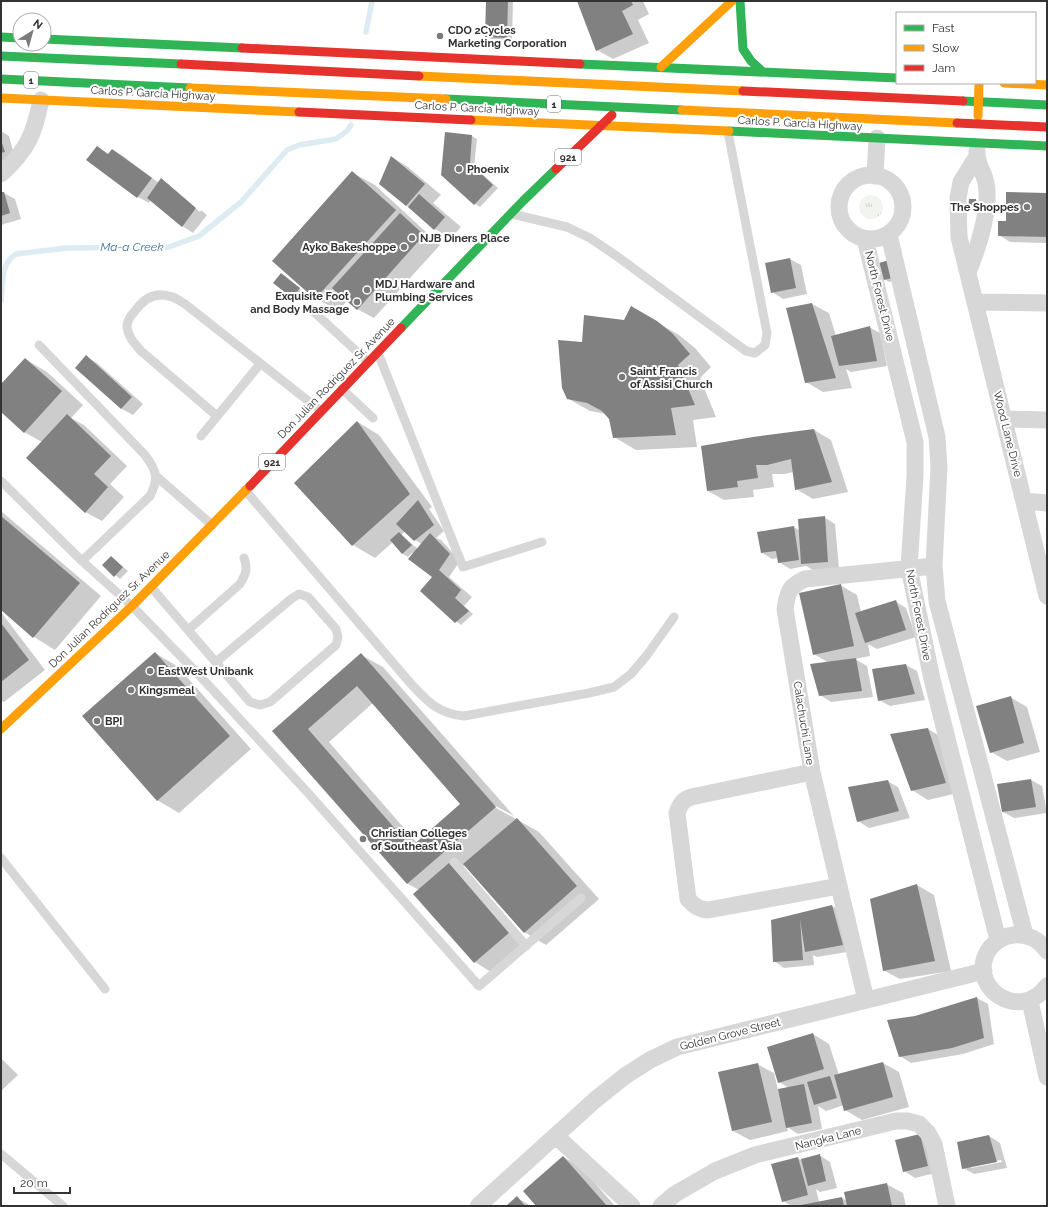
<svg xmlns="http://www.w3.org/2000/svg" width="1048" height="1207" font-family="Raleway,sans-serif">
  <style>
    .grass { fill: url(#grass-tufts) }
    .shadow { fill: #0003; fill-rule: evenodd }
    .lines { fill: none; stroke-linecap: round; stroke-linejoin: round }
    .stream { stroke: #ddebf3; stroke-width: 5.5 }
    .building { fill: #818181; fill-rule: evenodd }
    .lane { stroke: #d7d7d7; stroke-width: 9 }
    .street { stroke: #d7d7d7; stroke-width: 17 }
    .fast { stroke: #30b455; stroke-width: 9 }
    .slow { stroke: #ff9f0a; stroke-width: 9 }
    .jam { stroke: #e5322d; stroke-width: 9 }
    .poi-dot { fill: #7a7a7a; stroke: #fff; stroke-width: 1.5 }
    .labels { text-anchor: middle; stroke-width: 4; stroke-linejoin: round; paint-order: stroke }
    .shield { fill: #fff; stroke: #707070; stroke-width: 1 }
    .shield-label { font-size: 10px; font-weight: bold; fill: #333 }
    .poi-label { font-size: 11px; font-weight: bold; fill: #333; stroke: #fff; text-anchor: start }
    .street-label { font-size: 11px; fill: #333; stroke: #fff }
    .water-label { font-size: 12px; font-style: italic; fill: #3f7597; stroke: #fff }
  </style>
  <defs>
    <pattern id="grass-tufts" width="24" height="20" patternUnits="userSpaceOnUse"><rect width="24" height="20" fill="#f1f5ed"/><path d="M3 7l-1-3M5 7V3M7 7l1-3M15 17l-1-3M17 17v-4M19 17l1-3" fill="none" stroke="#cfd2cc"/></pattern>
  </defs>
  <rect width="100%" height="100%" fill="#fff"/>
  <path class="grass" d="M859 207a12 12 0 1 1 24 0a12 12 0 1 1-24 0Z"/>
  <path class="shadow" d="M487 1H513L512 40 491 39 486 36Z
    M578 1H643L649 14 638 20 649 43 613 59 597 50Z
    M1 131 9 136 15 158 1 161Z
    M472 136 477 139 474 167 498 188 480 207 475 204 442 174Z
    M97 147 109 155 113 150 123 156 159 183 161 180 170 185V187L200 212 201 210 171 185 172 186 207 215 193 233 182 226 151 200 149 203 138 197 88 160Z
    M392 157 408 167 441 195 433 203 461 227 451 238 435 229 380 184Z
    M353 173 375 185 440 245 374 318 357 309 348 300 338 311 316 298 274 261Z
    M1 193H4L15 199 21 219 1 225Z
    M1047 194V243L1010 242 999 235 1007 222Z
    M976 200 981 203V212H974L969 209Z
    M790 259 801 265 807 294 783 299 772 292Z
    M880 263 898 280 889 282 884 279Z
    M286 278 304 292 298 300 292 297Z
    M812 304 829 313 836 336 869 327 880 333 887 366 851 372 846 369 852 388 823 392 806 382Z
    M631 307 679 335 695 348 711 367 700 378 716 417 693 420 697 447 636 450 614 437 610 419 606 414 590 411 567 398 583 343 625 321Z
    M86 357 97 363 143 404 133 415 122 409 77 367Z
    M25 359 47 372 83 405 71 418 84 425 127 466 110 484 124 497 102 521 85 512 42 442 24 432 1 411V386Z
    M358 422 379 435 432 507 429 509 444 531 436 538 441 540 460 561 449 577 472 597 464 606 473 614 461 625 444 612 434 577 412 553 408 557 403 554 393 542 375 558 353 545 295 483ZM405 531 415 540 422 544 418 549 401 535Z
    M814 430 831 440 848 492 813 499 796 489 794 472 784 474H772L774 487 753 490 754 497 724 500 708 491Z
    M1 511 101 596 55 650 34 637 1 608Z
    M824 517 835 524 839 568 813 570 806 566 790 569 779 562 778 558 772 559 761 552 794 527 800 531Z
    M111 557 128 571 120 579 103 565Z
    M840 585 857 595 861 612 895 601 906 608 916 637 877 649 868 644 870 656 855 659 867 666 873 697 831 702 820 695 829 663 814 654Z
    M1 612 45 670 4 702 1 701Z
    M155 653 177 666 251 749 179 813 157 800Z
    M361 655 383 667 514 816 492 804 491 805 539 832 599 899 546 945 524 932 465 865 460 870 525 942 491 972 475 962 419 890 408 884 274 731ZM373 703 462 804 417 843 329 742Z
    M906 665 917 671 925 700 890 706 879 700Z
    M1010 697 1027 707 1040 752 1007 761 991 752Z
    M928 729 945 739 962 792 928 800 912 790Z
    M1031 780 1042 786 1047 813 1014 818 1003 812Z
    M887 781 898 787 910 818 869 828 858 821Z
    M917 885 934 895 951 971 900 979 883 970Z
    M832 906 843 912 853 951 817 957 813 955 814 965 784 968 774 961 772 921Z
    M977 998 988 1004 994 1044 963 1054 911 1063 900 1056 915 1017Z
    M813 1034 829 1044 839 1075 883 1063 899 1072 909 1107 862 1120 845 1110 844 1105 826 1111 818 1106 822 1129 798 1134 787 1127 788 1131 750 1140 733 1131 757 1064 774 1073 778 1090 789 1088 779 1082Z
    M1 1058 18 1075 1 1091Z
    M920 1135 939 1172 915 1178 904 1171Z
    M989 1136 1000 1143 1007 1168 974 1174 963 1168ZM1001 1160 1002 1162 971 1168V1166Z
    M819 1155 830 1162 837 1188 820 1192 816 1189 819 1202 842 1198 847 1201 886 1184 903 1193 906 1206H792L783 1201 797 1158 803 1161Z
    M563 1157 580 1166 615 1206H537Z
    M517 1198 528 1204 530 1206H507Z"/>
  <g class="lines">
    <path class="stream" d="M366 32 372 1
      M1 301C3 284 0 264 16 254L67 248 169 247 199 236 241 202 287 150 299 145 336 139 347 131 351 125"/>
  </g>
  <path class="building" d="M486 1H508L507 38 485 37Z
    M577 1H631L633 5 622 11 633 34 596 51Z
    M445 132 472 135 470 163 493 185 474 205 441 175Z
    M1 140 5 152 1 153Z
    M97 146 108 154 112 149 152 178 137 198 86 160Z
    M391 156 425 184 406 206 379 184Z
    M352 171 396 210 315 299 272 261Z
    M161 178 196 208 182 227 147 198Z
    M1 192H4L10 213 1 216Z
    M1006 192 1047 193V237L998 236V221H1006Z
    M419 194 445 217 434 230 408 207Z
    M969 199H976V210L968 209Z
    M400 213 424 235 357 310 332 288Z
    M790 258 796 288 771 293 765 263Z
    M889 260 893 278 883 280 879 263Z
    M281 273 300 288 292 298 273 283Z
    M812 303 836 378 805 383 786 308Z
    M631 306 657 321 673 334 690 354 678 365 695 405 671 408 676 435 613 438 609 419 602 411 587 403 567 399 562 388 558 340 582 342 584 315 624 320Z
    M870 326 877 361 839 366 831 336Z
    M86 355 132 397 121 409 75 368Z
    M25 358 62 391 24 433 1 412V384Z
    M67 414 111 456 94 474 108 487 85 513 26 458Z
    M357 421 410 494 352 546 294 483Z
    M814 429 832 482 795 490 791 459 767 465H756L758 478 737 481 738 487 707 491 701 446 753 437Z
    M418 500 434 525 414 541 396 524Z
    M1 516 80 583 33 638 1 610Z
    M825 516 828 562 801 564 798 519Z
    M794 526 799 560 778 563 776 551 761 553 757 532Z
    M399 532 412 545 402 554 390 540Z
    M430 533 450 554 439 570 461 590 455 598 469 611 455 623 420 591 432 577 408 559Z
    M111 556 123 567 114 577 102 565Z
    M841 584 854 646 813 655 799 593Z
    M896 600 906 630 865 643 855 613Z
    M1 623 29 660 1 682Z
    M155 652 230 736 157 801 82 716Z
    M361 653 496 807 407 884 272 731ZM357 686 460 804 411 847 308 729Z
    M856 658 862 691 819 696 810 664Z
    M906 664 915 694 878 701 872 669Z
    M1011 696 1024 743 990 753 976 706Z
    M928 728 946 783 911 791 890 734Z
    M1031 779 1036 807 1002 812 997 784Z
    M888 780 899 811 857 822 848 787Z
    M517 818 577 886 524 933 463 864Z
    M449 863 510 932 474 963 413 894Z
    M917 884 935 961 883 971 870 899Z
    M832 905 843 945 805 952 800 919 803 960 773 962 771 920Z
    M977 997 984 1038 952 1048 899 1057 887 1020 915 1016Z
    M813 1033 824 1069 778 1083 767 1047Z
    M883 1062 893 1097 844 1111 834 1075Z
    M758 1063 772 1122 732 1131 718 1072Z
    M830 1076 837 1098 814 1105 807 1082Z
    M804 1084 812 1123 786 1128 778 1089Z
    M920 1134 928 1166 903 1172 895 1140Z
    M989 1135 997 1162 962 1169 957 1142Z
    M820 1154 826 1181 808 1186 801 1159Z
    M563 1156 607 1206H536L523 1191Z
    M798 1157 808 1195 782 1202 771 1164Z
    M887 1183 892 1206H847L844 1192Z
    M517 1196 525 1206H506Z
    M842 1197 844 1206H802L801 1205Z"/>
  <g class="lines">
    <path class="lane" d="M512 214 567 227 590 238 618 257 746 351 755 353 765 345 767 333 728 132
      M313 311 368 362
      M39 345 145 455C157 471 159 478 150 496L82 561
      M378 353 463 567 542 542
      M342 389 373 418
      M217 416 141 351C135 344 128 337 127 327 127 321 131 315 135 311 144 298 156 291 172 297 177 298 181 302 185 304L321 411
      M201 436 260 364
      M156 476 212 525
      M1 481 82 561 132 606 199 675 309 794 479 986 581 898
      M245 490 412 685C428 702 439 714 464 716L589 693 614 687 631 674 647 655 674 617
      M151 587 250 702 260 705 270 702 336 645 338 637 336 629 308 597 299 594 291 599 216 662
      M188 630 240 584C246 574 248 568 244 558
      M1 858 105 989
      M454 862 526 946
      M1 1154 63 1206"/>
    <path class="street" d="M976 158 961 182 958 198 959 237 1047 596
      M1 174C28 150 34 134 41 100
      M839 207a32 32 0 1 1 64 0a32 32 0 1 1-64 0Z
      M875 176 877 138
      M889 235 937 437 939 467 934 566 937 601 1025 935
      M865 239 915 442V476L909 568 932 679 998 940
      M968 272C978 249 991 208 986 183 984 172 976 163 977 151
      M975 302 1047 303
      M1004 419 1047 420
      M1024 501 1047 503
      M812 772 691 797C683 800 680 804 677 813L688 899C694 906 700 910 708 910L839 886
      M1047 951C1040 940 1027 933 1013 935 1004 936 996 941 990 948 964 984 1018 1025 1047 986
      M866 1000 812 772 785 609C788 592 788 587 805 579L934 566
      M1030 1001 1047 1077
      M556 1136 632 1206
      M478 1206 595 1100 625 1076 650 1060 677 1047 984 971
      M661 1206 675 1194 715 1171 755 1155 896 1121H908L919 1124 928 1133 934 1144 947 1206"/>
    <path class="fast" d="M740 1 743 49 751 61 763 72
      M1 37 20 38
      M44 39 242 48
      M1 56 181 64
      M580 64 897 78
      M1 79 190 88
      M446 99 682 110
      M963 101 1047 105
      M729 131 1047 146
      M401 328 523 201 556 169"/>
    <path class="slow" d="M661 67 732 1
      M419 76 743 91
      M1004 83 1047 85
      M190 88 446 99
      M1 98 299 112
      M682 110 957 123
      M978 116 979 83
      M471 120 729 131
      M1 729 132 606 250 486"/>
    <path class="jam" d="M242 48 580 64
      M181 64 419 76
      M743 91 963 101
      M299 112 471 120
      M957 123 1047 127
      M556 169 612 115
      M250 486 401 328"/>
  </g>
  <g class="poi-dot">
    <circle cx="440" cy="36" r="4"/>
    <circle cx="459" cy="169" r="4"/>
    <circle cx="1027" cy="207" r="4"/>
    <circle cx="412" cy="238" r="4"/>
    <circle cx="404" cy="247" r="4"/>
    <circle cx="367" cy="290" r="4"/>
    <circle cx="357" cy="302" r="4"/>
    <circle cx="622" cy="377" r="4"/>
    <circle cx="150" cy="671" r="4"/>
    <circle cx="131" cy="690" r="4"/>
    <circle cx="97" cy="721" r="4"/>
    <circle cx="363" cy="839" r="4"/>
  </g>
  <g class="labels">
    <g class="shield">
      <rect x="24" y="72" width="14" height="16" rx="3"/>
      <rect x="547" y="96" width="14" height="16" rx="3"/>
      <rect x="555" y="149" width="26" height="16" rx="3"/>
      <rect x="259" y="454" width="26" height="16" rx="3"/>
    </g>
    <g class="shield-label">
      <text x="31" y="84">1</text>
      <text x="554" y="108">1</text>
      <text x="568" y="161">921</text>
      <text x="272" y="466">921</text>
    </g>
    <g class="poi-label">
      <text x="448" y="34">CDO 2Cycles<tspan x="448" dy="13">Marketing Corporation</tspan></text>
      <text x="467" y="173">Phoenix</text>
      <text x="1019" y="211" text-anchor="end">The Shoppes</text>
      <text x="420" y="242">NJB Diners Place</text>
      <text x="396" y="251" text-anchor="end">Ayko Bakeshoppe</text>
      <text x="375" y="288">MDJ Hardware and<tspan x="375" dy="13">Plumbing Services</tspan></text>
      <text x="349" y="300" text-anchor="end">Exquisite Foot<tspan x="349" dy="13">and Body Massage</tspan></text>
      <text x="630" y="375">Saint Francis<tspan x="630" dy="13">of Assisi Church</tspan></text>
      <text x="158" y="675">EastWest Unibank</text>
      <text x="139" y="694">Kingsmeal</text>
      <text x="105" y="725">BPI</text>
      <text x="371" y="837">Christian Colleges<tspan x="371" dy="13">of Southeast Asia</tspan></text>
    </g>
    <g class="street-label">
      <text transform="translate(153 93) rotate(3)" y="4">Carlos P. Garcia Highway</text>
      <text transform="translate(477 108) rotate(3)" y="4">Carlos P. Garcia Highway</text>
      <text transform="translate(800 123) rotate(3)" y="4">Carlos P. Garcia Highway</text>
      <text transform="translate(880 296) rotate(76)" y="4">North Forest Drive</text>
      <text transform="translate(336 378) rotate(-46)" y="4">Don Julian Rodriguez Sr. Avenue</text>
      <text transform="translate(1008 434) rotate(76)" y="4">Wood Lane Drive</text>
      <text transform="translate(109 609) rotate(-44)" y="4">Don Julian Rodriguez Sr. Avenue</text>
      <text transform="translate(919 615) rotate(79)" y="4">North Forest Drive</text>
      <text transform="translate(804 723) rotate(81)" y="4">Calachuchi Lane</text>
      <text transform="translate(730 1034) rotate(-14)" y="4">Golden Grove Street</text>
      <text transform="translate(828 1138) rotate(-14)" y="4">Nangka Lane</text>
    </g>
    <g class="water-label">
      <text x="132" y="251">Ma-a Creek</text>
    </g>
  </g>
  <rect width="1048" height="1207" fill="none" stroke="#333333" stroke-width="4"/>
  <rect x="896" y="12" width="140" height="72" fill="#ffffff" stroke="#adadad"/>
  <rect x="904" y="25" width="20" height="6" fill="#30b455" stroke="#adadad"/>
  <text x="932" y="32" font-size="12" fill="#333333">Fast</text>
  <rect x="904" y="45" width="20" height="6" fill="#ff9f0a" stroke="#adadad"/>
  <text x="932" y="52" font-size="12" fill="#333333">Slow</text>
  <rect x="904" y="65" width="20" height="6" fill="#e5322d" stroke="#adadad"/>
  <text x="932" y="72" font-size="12" fill="#333333">Jam</text>
  <g transform="translate(32 32) rotate(37)"><circle r="19" fill="#ffffff" stroke="#adadad"/>
  <path d="M0-3L7 15L0 10L-7 15Z" fill="#7a7a7a"/>
  <text y="-6" font-size="11" font-weight="bold" text-anchor="middle" fill="#333333">N</text>
  </g>
  <path d="M14 1187v6h56v-6" fill="none" stroke="#333333" stroke-width="2"/>
  <text x="20" y="1187" font-size="12" fill="#333333" stroke="#ffffff" stroke-width="3" paint-order="stroke">20 m</text>
</svg>
